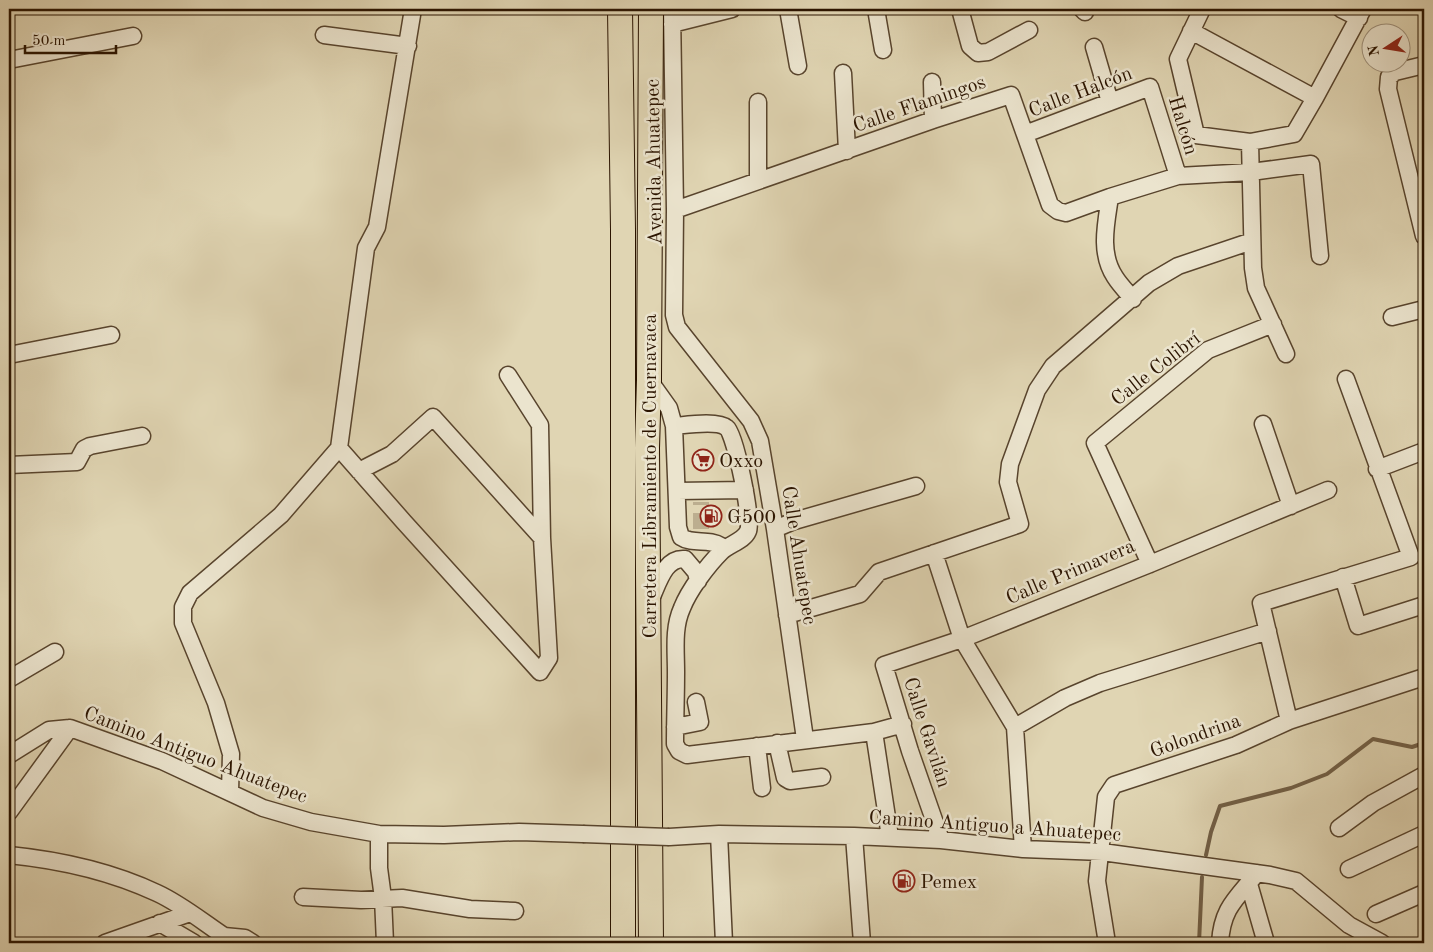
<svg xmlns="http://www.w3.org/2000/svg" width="1433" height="952" font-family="'Old Standard TT',serif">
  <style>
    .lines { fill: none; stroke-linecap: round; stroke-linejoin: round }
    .stream { stroke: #726047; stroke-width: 4 }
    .minor-tunnel { stroke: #bcae8f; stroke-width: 16; stroke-dasharray: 16 8; stroke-linecap: butt }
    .minor-casing { stroke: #58442d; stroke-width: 19 }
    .highway-casing { stroke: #2b1400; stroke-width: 26 }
    .minor { stroke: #ebe4ce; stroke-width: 16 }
    .highway { stroke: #e0d5b3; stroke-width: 24 }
    .minor-bridge-casing { stroke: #58442d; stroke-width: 19; stroke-linecap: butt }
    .minor-bridge { stroke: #ebe4ce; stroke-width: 16 }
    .labels { text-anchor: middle; stroke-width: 5; stroke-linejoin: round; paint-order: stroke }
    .street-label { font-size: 20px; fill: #2b1400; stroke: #ebe4ce }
    .poi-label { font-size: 20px; fill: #2b1400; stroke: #ebe4ce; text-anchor: start }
  </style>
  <rect width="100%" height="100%" fill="#e0d5b3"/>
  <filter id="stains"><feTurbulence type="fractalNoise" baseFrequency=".004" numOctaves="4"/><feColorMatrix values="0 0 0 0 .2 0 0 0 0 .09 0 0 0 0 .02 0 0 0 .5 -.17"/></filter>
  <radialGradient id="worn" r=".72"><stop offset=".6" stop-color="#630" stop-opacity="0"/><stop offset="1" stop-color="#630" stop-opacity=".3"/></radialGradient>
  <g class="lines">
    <path class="stream" d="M1206 855 1211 832 1220 806 1291 788 1327 774 1373 739 1412 747 1424 743
      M1199 943 1202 877"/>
    <path class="minor-tunnel" d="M701 529V502"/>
    <g class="minor-casing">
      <path id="minor" d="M672 9 675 210 674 315 677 327 751 421 760 441 775 529 805 739
        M788 9 798 66
        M876 9 883 50
        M960 9 970 46 978 53 988 52 1029 30
        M1082 9 1085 12
        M1202 9 1178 59 1196 135 1250 142 1294 134 1315 98 1363 9
        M1341 9 1359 18
        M672 24 732 9
        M1191 31 1315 98
        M324 35 408 46
        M1094 47 1110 102
        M9 60 133 36
        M1424 65 1395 72 1389 77 1388 89 1424 236
        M843 73 847 151
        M932 82 933 120
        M758 102V181
        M1025 134 1150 87 1178 176
        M1250 142 1253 268 1256 288 1286 354
        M1110 197C1106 224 1099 253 1115 277 1120 285 1127 292 1133 299
        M675 210 933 120 1011 95 1050 205 1058 211 1066 213 1110 197 1178 176 1251 172 1311 164 1320 256
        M1392 317 1424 309
        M9 355 111 335
        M649 380 669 408 674 426 678 527 681 537C693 545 709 538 721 546L722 551
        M1263 424 1291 506
        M674 426C686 425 718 420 727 428 735 434 753 521 748 531 744 541 729 544 721 552 708 565 689 590 682 608 673 628 676 650 676 672 676 696 675 720 675 744L679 751 687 755 874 732 903 724
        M339 448 404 522 540 672 549 658 542 538 540 425 508 375
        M9 465 77 462 84 449 90 446 142 436
        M1377 469 1424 451
        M359 471 392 454 433 417 542 538
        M677 491 745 490
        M775 529 794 521 916 486
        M934 553 962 639 1015 727 1023 849
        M1150 564 1095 443 1208 350 1273 324
        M1343 577 1358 626 1424 605
        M650 601C658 585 664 557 685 559L696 572 698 581
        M787 615 860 594 879 572 1020 524 1008 482 1010 464 1037 390 1053 366 1149 283 1178 266 1252 241
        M9 679 55 652
        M1289 721 1261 603 1411 557 1346 379
        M675 727 700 722 696 702
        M1015 727 1065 698 1100 683 1268 631
        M874 732 890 837
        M777 743 785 778 790 781 822 777
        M757 746 762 788
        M9 755 49 730 70 728 162 761 263 808 311 822 379 834 444 835 519 832 583 834
        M230 792 231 754 216 703 183 623V607L190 593 281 515 339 448 366 248 377 227 413 9
        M9 812 70 728
        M1339 828 1373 803 1424 775
        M379 834V868L383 898 385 943
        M719 834 724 943
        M854 836 862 943
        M669 837 719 834 854 836 941 840 1023 849 1102 852 1270 875 1296 881 1349 925 1382 943
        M941 840 910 751 884 665 962 639 1150 564 1328 490
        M9 855C59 860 110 871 157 893 181 904 203 922 224 936L231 943
        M1349 869 1424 834
        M1249 884 1266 943
        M303 897 361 900 402 898 470 909 515 911
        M1376 914 1424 893
        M160 923 194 943
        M224 936 245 938 253 943
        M105 943 190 913
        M1107 943 1097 881 1106 797 1114 785 1236 745 1289 721 1424 677
        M1220 943C1222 908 1236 899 1257 873"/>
    </g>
    <g class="highway-casing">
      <path id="highway" d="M620 9 623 230V943
        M651 943 647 448 649 380 651 9"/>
    </g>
    <use href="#minor" class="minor"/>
    <use href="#highway" class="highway"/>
    <g class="minor-bridge-casing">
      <path id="minor-bridge" d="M583 834 669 837"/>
    </g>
    <use href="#minor-bridge" class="minor-bridge"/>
  </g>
  <defs>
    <g id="supermarket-ring" transform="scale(1.125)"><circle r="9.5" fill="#ebe4ce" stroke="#8f2418" stroke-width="1.5"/><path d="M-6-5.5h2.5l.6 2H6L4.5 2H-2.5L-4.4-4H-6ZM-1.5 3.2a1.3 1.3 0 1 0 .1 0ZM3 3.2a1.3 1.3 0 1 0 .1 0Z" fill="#8f2418"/></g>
    <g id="fuel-ring" transform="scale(1.125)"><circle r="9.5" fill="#ebe4ce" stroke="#8f2418" stroke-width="1.5"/><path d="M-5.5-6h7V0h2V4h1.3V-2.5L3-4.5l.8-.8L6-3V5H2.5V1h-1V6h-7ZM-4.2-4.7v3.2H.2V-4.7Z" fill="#8f2418"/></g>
  </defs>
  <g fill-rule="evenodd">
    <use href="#supermarket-ring" x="703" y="460"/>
    <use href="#fuel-ring" x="711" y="516"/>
    <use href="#fuel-ring" x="904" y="881"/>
  </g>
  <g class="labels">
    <g class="street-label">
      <text transform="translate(1080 91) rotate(-21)" y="7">Calle Halcón</text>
      <text transform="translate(919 103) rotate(-19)" y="7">Calle Flamingos</text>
      <text transform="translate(1184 125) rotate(73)" y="7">Halcón</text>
      <text transform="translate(653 162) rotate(-91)" y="7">Avenida Ahuatepec</text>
      <text transform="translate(1155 368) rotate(-38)" y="7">Calle Colibrí</text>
      <text transform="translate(649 476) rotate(-90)" y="7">Carretera Libramiento de Cuernavaca</text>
      <text transform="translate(800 555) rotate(81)" y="7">Calle Ahuatepec</text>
      <text transform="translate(1070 571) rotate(-23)" y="7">Calle Primavera</text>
      <text transform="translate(928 732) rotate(72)" y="7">Calle Gavilán</text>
      <text transform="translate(1195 735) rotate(-20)" y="7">Golondrina</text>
      <text transform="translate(196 754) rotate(21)" y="7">Camino Antiguo Ahuatepec</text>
      <text transform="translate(995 825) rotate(4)" y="7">Camino Antiguo a Ahuatepec</text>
    </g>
    <g class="poi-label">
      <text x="719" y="467">Oxxo</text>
      <text x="727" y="523">G500</text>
      <text x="920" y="888">Pemex</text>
    </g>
  </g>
  <rect width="1433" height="952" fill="none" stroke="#e0d5b3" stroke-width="30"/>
  <rect x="10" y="10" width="1413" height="932" fill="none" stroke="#2b1400" stroke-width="2.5"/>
  <rect x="15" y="15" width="1403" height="922" fill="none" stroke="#2b1400"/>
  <g transform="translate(1386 48) rotate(258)"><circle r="24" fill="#ebe4ce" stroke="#9e917c"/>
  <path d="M0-4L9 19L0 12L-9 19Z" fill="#8f2418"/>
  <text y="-8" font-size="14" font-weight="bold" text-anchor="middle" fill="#2b1400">N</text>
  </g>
  <path d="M25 45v8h91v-8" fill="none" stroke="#2b1400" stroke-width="2.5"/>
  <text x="32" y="45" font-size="15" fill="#2b1400" stroke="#ebe4ce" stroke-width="4" paint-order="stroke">50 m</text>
  <rect width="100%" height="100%" filter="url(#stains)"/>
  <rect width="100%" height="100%" fill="url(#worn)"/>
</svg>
